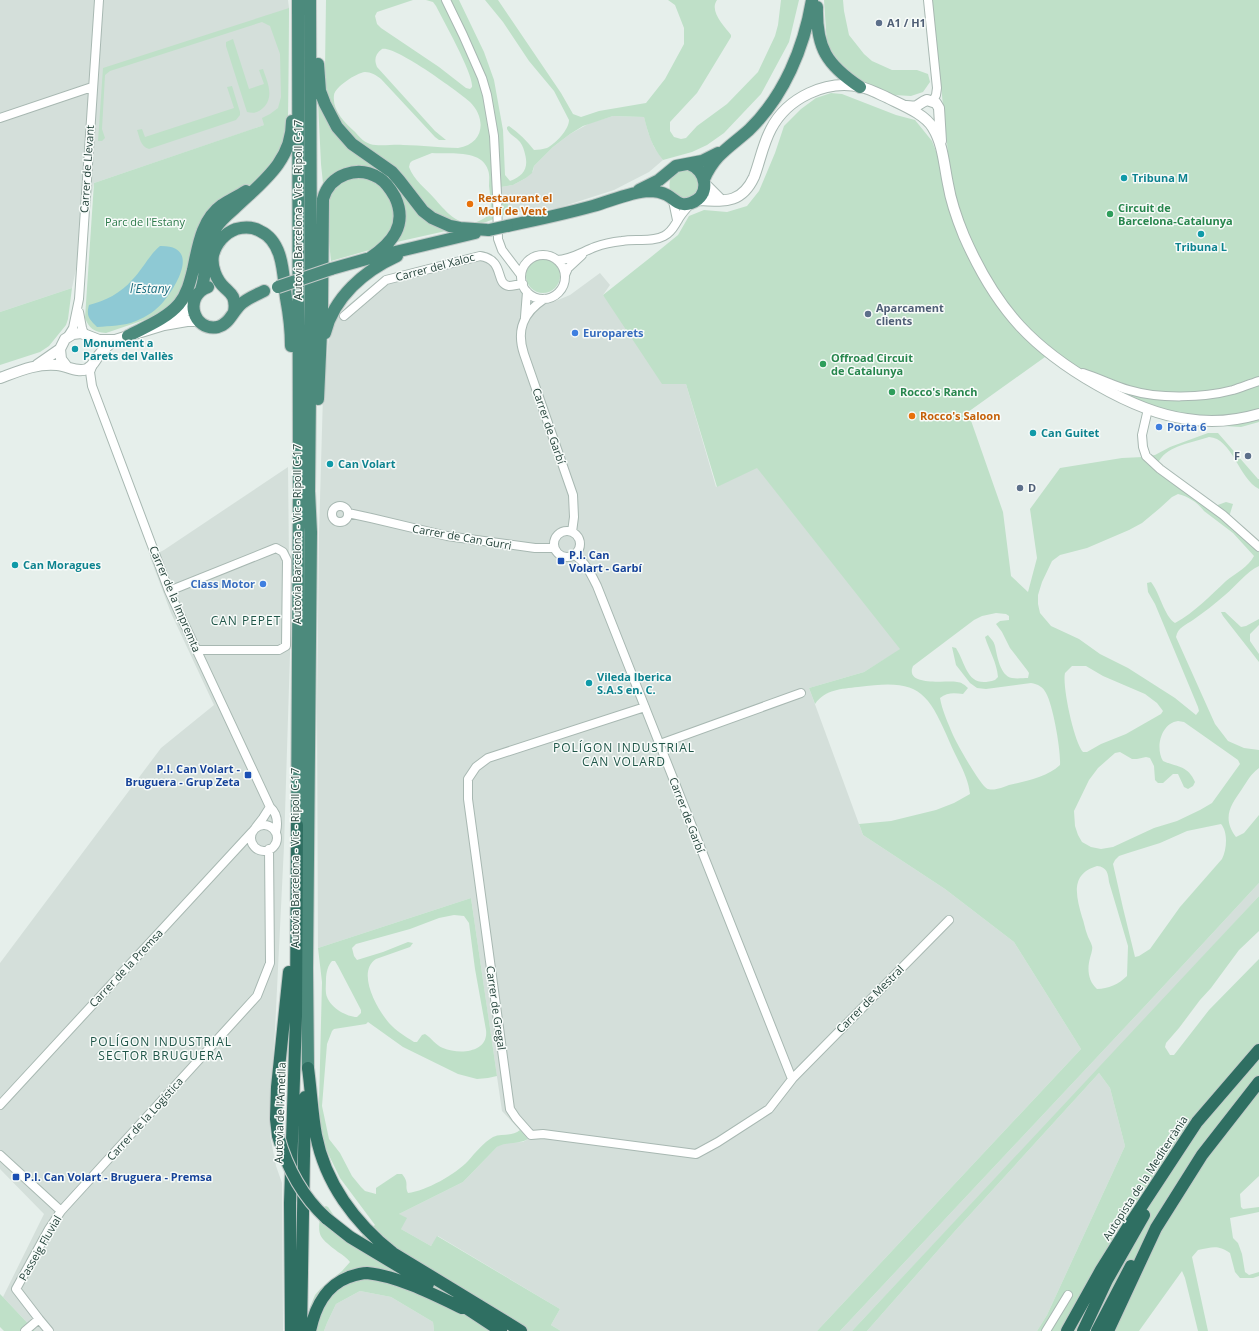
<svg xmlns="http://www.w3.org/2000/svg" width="1259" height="1331" font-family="'Open Sans',sans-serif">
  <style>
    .built { fill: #d4dfda }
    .green { fill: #bfe0c8; fill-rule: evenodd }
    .water { fill: #8ec9d4 }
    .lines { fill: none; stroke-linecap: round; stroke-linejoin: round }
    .minor-casing { stroke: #a8b8b2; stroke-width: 10 }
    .tertiary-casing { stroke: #a8b8b2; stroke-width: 12 }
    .trunk-casing { stroke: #c2cac8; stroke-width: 14 }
    .motorway-casing { stroke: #c2cac8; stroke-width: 14 }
    .minor { stroke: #fff; stroke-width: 8 }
    .tertiary { stroke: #fff; stroke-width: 10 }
    .trunk { stroke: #4c8a7c; stroke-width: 12 }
    .motorway { stroke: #2f6f62; stroke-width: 12 }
    .trunk-bridge-casing { stroke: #c2cac8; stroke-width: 14; stroke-linecap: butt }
    .motorway-bridge-casing { stroke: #c2cac8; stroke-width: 14; stroke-linecap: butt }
    .trunk-bridge { stroke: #4c8a7c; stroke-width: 12 }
    .motorway-bridge { stroke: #2f6f62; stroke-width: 12 }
    .service-dot { fill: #5c6f8a; stroke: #f7fbf9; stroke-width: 1.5 }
    .culture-dot { fill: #0f9aa8; stroke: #f7fbf9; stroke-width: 1.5 }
    .food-dot { fill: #e8710a; stroke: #f7fbf9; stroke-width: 1.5 }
    .leisure-dot { fill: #2e9e5b; stroke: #f7fbf9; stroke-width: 1.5 }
    .shop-dot { fill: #3f7fe0; stroke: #f7fbf9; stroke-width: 1.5 }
    .transit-dot { fill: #1a4fb4; stroke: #f7fbf9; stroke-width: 1.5 }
    .labels { text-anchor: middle; stroke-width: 3; stroke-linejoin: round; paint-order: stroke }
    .service-label { font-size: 11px; font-weight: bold; fill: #4e5e75; stroke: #f7fbf9; text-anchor: start }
    .street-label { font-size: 11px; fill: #24423a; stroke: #f7fbf9 }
    .culture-label { font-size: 11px; font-weight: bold; fill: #0d838f; stroke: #f7fbf9; text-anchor: start }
    .food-label { font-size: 11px; font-weight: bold; fill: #c56008; stroke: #f7fbf9; text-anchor: start }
    .leisure-label { font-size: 11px; font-weight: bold; fill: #27864d; stroke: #f7fbf9; text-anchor: start }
    .park-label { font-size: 11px; fill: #2d7a4b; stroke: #f7fbf9 }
    .shop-label { font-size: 11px; font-weight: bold; fill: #366cbe; stroke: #f7fbf9; text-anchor: start }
    .transit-label { font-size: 11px; font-weight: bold; fill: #164399; stroke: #f7fbf9; text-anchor: start }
    .water-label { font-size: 12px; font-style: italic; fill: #1c6f80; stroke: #f7fbf9 }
    .neighbourhood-label { font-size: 12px; letter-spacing: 1px; fill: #1f5548; stroke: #f7fbf9 }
  </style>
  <rect width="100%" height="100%" fill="#e6efeb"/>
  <path class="built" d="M0 0H288L289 8 288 117 94 183 72 288 0 312Z
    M613 116 644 117 648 132 654 147 663 160 649 172 614 190 558 208 509 213 508 200 502 198 501 187 513 185 526 178 533 171 534 166 553 147 570 134 590 123Z
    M482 251 491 254 495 258 501 267 503 278 508 283 515 282 517 289 532 300 543 303 558 300 570 295 600 273 610 285 603 295 686 384 716 487 757 467 901 649 864 672 809 688 863 835 945 889 1014 942 1081 1049 817 1331H561L551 1325 560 1309 438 1236 431 1246 401 1229 399 1214 463 1182 497 1147 503 1143 523 1142 528 1139 502 1111 471 898 318 948 317 706 319 535 323 395 330 327 346 307 376 282 397 272Z
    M288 467 290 654 284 846 275 1030 270 1098V1135L276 1166 282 1183 283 1331H35L3 1297 44 1214 0 1169V963L161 748 214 705 171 613 150 557 164 550Z
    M1259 883V896L1152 1012 852 1331H840L1145 1006Z
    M1099 1073 1110 1088 1125 1146 1047 1315 1037 1331H867L955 1231Z
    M360 1291 391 1297 433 1322 434 1331H324L327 1323 336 1304Z"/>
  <path class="green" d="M326 0H413L377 12 375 16 377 24 381 28 439 67 466 88 470 89 472 87C474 75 443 20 436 6L433 2 426 0H459L484 52 494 80 503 130 505 175 510 181C523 176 529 169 525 154 524 150 523 146 520 142 516 137 510 135 507 129V127L509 126C519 133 527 141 534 150 538 150 543 149 547 148 555 144 569 130 569 120L554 91 529 61 503 22 485 0H498L561 93 573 114 581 117 599 111 646 103 665 79 684 44V28L675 5 668 0H717C709 11 724 26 731 35V37L697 93 670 122V131L674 137 681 139 686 138 697 126 727 104 758 72 775 36 778 25 781 0H799L789 42 761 94 724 133 707 145 692 152 663 160C652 147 648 133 644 117L613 116 583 126 570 134 553 147 534 166 532 173 526 178 513 185 501 187 502 198 508 200 509 213 486 222 401 241 331 261 321 164 318 102 325 68ZM382 49C396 46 457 91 470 102 487 119 484 144 458 148 440 148 422 145 403 145 393 144 380 147 370 144 362 141 359 136 354 131 344 122 332 110 334 95 335 87 356 73 365 72 371 72 376 75 381 79L435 137 439 140H446L435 131 377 67C374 60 375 54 382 49ZM432 153C449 154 482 149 488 170 490 175 489 181 489 186 490 195 492 205 490 214 465 235 450 216 434 198 425 188 414 180 409 167L410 163 412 161Z
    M824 0H843L844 11 849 35 864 54 872 61 892 70H917L928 74 930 82 923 92 911 96 894 95 874 88 845 70 827 45Z
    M932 0H1259V422L1241 427 1205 425 1155 416 1134 409 1090 387 1045 357 968 412 1003 512 1011 576 1028 592 1037 558 1030 509 1060 468 1122 458 1143 457 1155 455 1170 447 1208 433H1218L1258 479H1259V489C1239 479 1232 438 1209 437 1192 443 1169 445 1159 461L1160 465 1215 506 1226 502 1233 504 1229 517 1259 544V566C1246 572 1236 586 1225 595 1215 604 1204 612 1193 620 1186 625 1178 627 1176 637L1215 724 1228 741 1244 748 1259 750V768C1250 775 1248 780 1242 789 1230 806 1222 818 1236 837L1244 833 1259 815V883L1145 1006 840 1331H817L1081 1049 1014 942 945 889 863 835 859 824 891 821 936 810 954 803 970 794C968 775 957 760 950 743 927 689 918 679 858 687 841 689 826 689 815 704L809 688 864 672 900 649 757 468 717 487 686 384H662L603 295 651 257 678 235 689 216 704 210 727 212 747 206 759 191 775 153 784 126 801 109 816 98 831 93 842 94 896 115 915 120 932 141 937 154 948 153ZM1178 494C1188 496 1198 503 1204 511L1233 533 1254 556C1248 567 1236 573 1226 581 1210 596 1195 612 1175 623 1164 616 1160 593 1151 582L1147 583 1148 592 1155 604 1198 707 1199 711 1196 715 1175 698 1128 668 1100 654 1079 639 1051 626 1040 613 1038 604V595L1042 582 1052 561 1060 555 1087 548 1129 530 1142 523 1160 508 1172 497ZM996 613 1006 614 1009 616V620L1000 621 996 624 1002 632 1010 648 1027 670 1029 673 1028 678C1023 678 1017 679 1012 678 1000 676 997 655 995 646 994 641 990 638 988 635L985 637C989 650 997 663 998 677L995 680C967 689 967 666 956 648L952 647 956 665 970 683 977 688 986 689 1031 683C1038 684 1043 687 1046 693 1053 705 1061 751 1060 765 1047 777 1027 781 1009 785 1003 787 995 791 988 789 981 787 957 744 953 735 948 723 942 710 940 698 947 692 955 693 963 694L968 688C965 685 961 682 957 682 947 680 904 687 913 666L974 620 982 616ZM1072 666H1086L1103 676 1145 694 1157 703 1163 711 1161 714 1126 734 1101 744 1087 752H1083C1074 742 1062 686 1065 673ZM1178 721 1184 722 1238 760 1240 764 1212 803 1200 810 1177 821 1154 828 1113 847 1101 849 1091 847 1082 842 1078 835 1075 826 1074 811 1089 780 1098 768 1115 753 1120 752 1132 759H1137L1146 757 1150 758 1154 766 1155 780 1158 783H1163L1173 774H1178L1184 787 1188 789 1193 786 1195 782C1188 765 1176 767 1163 761 1155 748 1161 723 1178 721ZM1221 824C1228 832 1227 849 1222 859L1180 907 1150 949 1139 956 1135 957 1123 908 1113 864 1115 860 1119 856 1128 853 1160 843 1187 831ZM1097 866C1107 867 1108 873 1109 882L1128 946 1127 976C1119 984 1108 989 1097 989 1088 981 1087 969 1090 958 1091 954 1093 949 1092 946 1091 942 1088 938 1087 934 1085 929 1084 922 1082 917 1076 896 1070 874 1097 866Z
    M289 8 288 117 284 141 281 150 262 176 251 185 225 199 178 296 166 309 153 317 106 333C94 332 89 328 85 318L94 183 264 125 262 118 270 114 278 108 281 97 280 54 270 26 262 22 110 71 105 75 102 129 105 138 102 141H98L103 68Z
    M233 39 249 89 264 84 259 70 263 69C267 81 274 95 265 106 259 112 255 114 247 112L226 46V42Z
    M232 86 240 112V115L236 120 149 149C140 146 140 138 137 130L142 129 145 137 234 108 227 87Z
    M680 169 691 170 699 176V192L686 200 670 190C668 179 672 175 680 169Z
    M526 276a17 17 0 1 1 34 0a17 17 0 1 1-34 0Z
    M72 288 68 319 66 325 49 346 40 352 0 365V312Z
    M1221 612H1225L1241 627 1246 626 1259 619V625L1250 634V641L1259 654V662L1223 616Z
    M1259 896V931L1239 950 1211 988 1200 1000 1179 1028 1166 1043 1165 1047 1170 1055H1174L1209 1010 1259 959V1176L1240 1194 1241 1207 1243 1209 1259 1207V1212L1230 1218 1233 1238 1238 1243 1242 1254 1245 1272 1249 1275 1259 1272V1276L1253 1278H1240L1235 1272 1230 1253C1217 1244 1211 1248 1198 1250L1192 1257 1208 1331H1198L1185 1278 1182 1271 1139 1331H1037L1047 1315 1125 1146 1110 1088 1099 1073 955 1231 867 1331H852Z
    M471 898 497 1076 488 1078 477 1079 458 1074 403 1047 368 1022 366 1024 334 1029 332 1031 327 1044 322 1106 329 1139 340 1153 352 1176 361 1187 365 1191 376 1194V1188L397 1174H402C410 1184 404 1185 408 1193 426 1191 456 1174 468 1161 475 1153 484 1142 493 1137 502 1133 512 1137 520 1130L528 1139C518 1145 507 1141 497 1147L463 1182 399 1214 407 1218 401 1229 431 1246 437 1236 560 1309 551 1325 561 1331H434L433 1322 391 1297 360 1291 336 1304 327 1323 324 1331H307L310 1307 315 1295 321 1288 342 1271 350 1262C347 1258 343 1255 338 1252 316 1235 318 1236 321 1209L326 1206 328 1207 353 1243 375 1225 340 1178 322 1141 319 1104 322 982 318 948ZM454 915 464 916 469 923 475 969 486 1030C489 1053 459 1055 443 1048 435 1045 432 1038 425 1034L422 1035 417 1042H414C405 1036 396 1031 389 1023 377 1009 356 972 376 959L410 947 413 943 408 942 383 952 357 960 354 956 352 948 356 944 410 929 439 918ZM332 961H335L338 966 361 1010V1013L357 1017C347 1017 331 1008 327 997 325 992 326 985 326 979 326 973 328 965 332 961Z
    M0 1294 3 1297 35 1331H4L0 1327Z"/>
  <path class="water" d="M160 246C200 245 178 284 164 301 157 310 146 317 136 321 124 326 110 326 97 327 89 319 86 316 89 305 105 301 121 293 132 280 143 269 149 255 160 246Z"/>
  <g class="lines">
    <g class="minor-casing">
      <path id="minor" d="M446 0 463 35 482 78 487 95 494 136 497 194 498 239 502 250 521 275
        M928 0 937 88 936 95 933 101
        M0 118 92 87
        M673 201 677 220
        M521 277a22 22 0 1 1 44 0a22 22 0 1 1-44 0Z
        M557 260C570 260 582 252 595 247 603 244 613 242 622 241 636 238 651 243 664 236 672 232 674 226 678 220 681 214 687 208 691 203
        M565 275 568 268 582 255
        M544 299C523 313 516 330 524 354L573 495 574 517 572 532
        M79 312 82 328 84 334
        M344 316 386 280 480 256C506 260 494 284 509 286 513 286 519 284 523 284
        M525 317 527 292
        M68 336 73 328 79 299 99 0
        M93 364 90 372 92 386 169 591 270 807C278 814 278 823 276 832
        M1083 373C1099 378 1114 386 1129 390 1159 399 1203 398 1233 390 1242 387 1250 384 1259 381
        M1148 409 1142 435 1143 447 1146 456 1160 469 1223 515 1259 547
        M332 514a8 8 0 1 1 16 0a8 8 0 1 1-16 0Z
        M348 513 371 518 447 536 535 548H554
        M554 544a13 13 0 1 1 26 0a13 13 0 1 1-26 0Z
        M575 555C586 563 591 574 597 586L792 1079
        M169 591 276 548 283 552 287 560 286 646 279 650H196
        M645 707 488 758 476 767 468 779V799L510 1109 516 1118 531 1135 543 1134 696 1154 718 1142 769 1109 793 1078 949 920
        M660 744 801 693
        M251 838a13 13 0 1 1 26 0a13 13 0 1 1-26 0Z
        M256 827 263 818 270 807
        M0 1105 252 832
        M0 1155 61 1211
        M25 1331 39 1319
        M49 1331 39 1319 16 1289 49 1229 61 1211 257 996 270 963 269 849
        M1046 1331 1068 1295"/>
    </g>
    <g class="tertiary-casing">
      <path id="tertiary" d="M906 106C921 108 916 104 927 100L936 103 939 108 941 141
        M705 184 721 200
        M696 200C723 201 741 205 754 177 760 161 763 144 771 129 787 98 826 79 861 87 870 89 879 94 888 98 902 105 925 114 933 128 943 144 944 165 948 184 951 202 957 219 964 236 978 268 996 300 1020 326 1057 366 1133 412 1187 419 1211 423 1235 421 1259 414
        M171 321 181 315 193 305
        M37 365 60 349
        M67 367 61 359 60 349 65 339 73 334 81 333 99 340H115L164 325 187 321H199
        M0 378C19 371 37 363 57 365 68 366 77 373 87 369 94 365 95 360 99 355 104 349 109 344 115 340"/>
    </g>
    <g class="trunk-casing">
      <path id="trunk" d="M817 7C816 48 827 65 860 87
        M318 64 320 91 325 104 337 127 352 144 392 172 399 180 423 211 432 218 450 226 460 228 489 230
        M704 179C715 154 730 147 749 130 784 96 804 48 812 0
        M639 190 659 180 676 166 702 161 718 153
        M507 226C536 220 564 214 593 206 611 201 630 192 649 191 655 191 661 192 667 195 676 200 679 207 691 203 711 196 707 170 689 164
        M331 269 370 258 475 233
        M208 287C183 296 193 332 218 327 229 324 232 313 240 305 246 299 256 295 264 291
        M201 290C209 268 201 249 215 229 220 221 227 215 234 209 261 183 292 162 292 121
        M234 312C235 307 235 302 233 297 231 293 228 291 225 288 216 280 211 266 213 255 216 243 225 233 236 229 244 227 253 227 260 231 284 242 283 275 286 298 289 314 291 330 291 346
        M325 333C334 297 364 271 397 256
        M128 336C145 327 166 319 179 304 187 294 190 282 193 270 198 247 201 220 222 205 230 200 238 196 246 191
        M318 399 322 311 323 199C330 174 358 165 379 178 386 182 391 190 395 197 408 225 392 243 370 258
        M297 825 299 489 298 0
        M308 1068 307 968 311 532 309 491 311 293 310 0"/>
    </g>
    <g class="motorway-casing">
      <path id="motorway" d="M308 1068C311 1090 312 1113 316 1135 325 1183 355 1223 393 1253L521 1331
        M278 1136 276 1119 277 1087 289 972
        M326 1218 350 1237 428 1284
        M457 1302 501 1331
        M291 1331 290 1203 296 1016 297 825
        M301 1331 305 1097
        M310 1331C315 1307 325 1286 349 1277 355 1275 362 1273 367 1273 398 1276 435 1295 462 1308
        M1067 1331 1101 1270 1128 1227 1197 1122 1259 1050
        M1083 1331 1107 1280 1144 1215
        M1097 1331 1131 1266
        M1108 1331 1156 1228 1202 1155 1259 1082"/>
    </g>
    <use href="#minor" class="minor"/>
    <use href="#tertiary" class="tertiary"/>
    <use href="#trunk" class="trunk"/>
    <use href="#motorway" class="motorway"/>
    <g class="trunk-bridge-casing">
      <path id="trunk-bridge" d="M489 230 507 226
        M278 287 331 269"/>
    </g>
    <g class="motorway-bridge-casing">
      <path id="motorway-bridge" d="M278 1136C287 1168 301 1195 326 1218"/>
    </g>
    <use href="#trunk-bridge" class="trunk-bridge"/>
    <use href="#motorway-bridge" class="motorway-bridge"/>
  </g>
  <g class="service-dot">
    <circle cx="879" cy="23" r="4"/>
    <circle cx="868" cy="314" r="4"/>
    <circle cx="1248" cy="456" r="4"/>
    <circle cx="1020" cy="488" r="4"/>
  </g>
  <g class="culture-dot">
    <circle cx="1124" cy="178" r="4"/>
    <circle cx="1201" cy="234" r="4"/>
    <circle cx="75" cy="349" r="4"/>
    <circle cx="1033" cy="433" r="4"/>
    <circle cx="330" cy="464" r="4"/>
    <circle cx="15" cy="565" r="4"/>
    <circle cx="589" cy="683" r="4"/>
  </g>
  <g class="food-dot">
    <circle cx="470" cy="204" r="4"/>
    <circle cx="912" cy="416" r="4"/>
  </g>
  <g class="leisure-dot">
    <circle cx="1110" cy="214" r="4"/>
    <circle cx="823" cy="364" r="4"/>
    <circle cx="892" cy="392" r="4"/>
  </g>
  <g class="shop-dot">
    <circle cx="575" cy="333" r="4"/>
    <circle cx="1159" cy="427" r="4"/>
    <circle cx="263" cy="584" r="4"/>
  </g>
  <g class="transit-dot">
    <rect x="557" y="557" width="8" height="8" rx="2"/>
    <rect x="244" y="771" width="8" height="8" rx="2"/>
    <rect x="12" y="1173" width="8" height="8" rx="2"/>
  </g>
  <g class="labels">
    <g class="service-label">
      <text x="887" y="27">A1 / H1</text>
      <text x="876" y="312">Aparcament<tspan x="876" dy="13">clients</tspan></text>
      <text x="1240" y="460" text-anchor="end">F</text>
      <text x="1028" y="492">D</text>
    </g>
    <g class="street-label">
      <text transform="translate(87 169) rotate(-86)" y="4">Carrer de Llevant</text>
      <text transform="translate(298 210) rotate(-90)" y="4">Autovia Barcelona - Vic - Ripoll C-17</text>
      <text transform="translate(435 267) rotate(-15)" y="4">Carrer del Xaloc</text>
      <text transform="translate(549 426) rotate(71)" y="4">Carrer de Garbí</text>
      <text transform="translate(297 534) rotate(-90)" y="4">Autovia Barcelona - Vic - Ripoll C-17</text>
      <text transform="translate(462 537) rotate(10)" y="4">Carrer de Can Gurri</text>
      <text transform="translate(175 599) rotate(67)" y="4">Carrer de la Impremta</text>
      <text transform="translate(687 815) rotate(69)" y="4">Carrer de Garbí</text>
      <text transform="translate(295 858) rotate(-90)" y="4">Autovia Barcelona - Vic - Ripoll C-17</text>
      <text transform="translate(126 968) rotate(-47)" y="4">Carrer de la Premsa</text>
      <text transform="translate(870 999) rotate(-45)" y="4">Carrer de Mestral</text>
      <text transform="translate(496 1008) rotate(82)" y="4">Carrer de Gregal</text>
      <text transform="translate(280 1113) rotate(-88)" y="4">Autovia de l'Ametlla</text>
      <text transform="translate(145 1119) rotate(-48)" y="4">Carrer de la Logística</text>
      <text transform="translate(1145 1178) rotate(-57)" y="4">Autopista de la Mediterrània</text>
      <text transform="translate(40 1248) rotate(-60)" y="4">Passeig Fluvial</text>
    </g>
    <g class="culture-label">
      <text x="1132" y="182">Tribuna M</text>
      <text x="1201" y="251" text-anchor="middle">Tribuna L</text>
      <text x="83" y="347">Monument a<tspan x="83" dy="13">Parets del Vallès</tspan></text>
      <text x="1041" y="437">Can Guitet</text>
      <text x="338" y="468">Can Volart</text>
      <text x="23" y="569">Can Moragues</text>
      <text x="597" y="681">Vileda Iberica<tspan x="597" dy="13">S.A.S en. C.</tspan></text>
    </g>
    <g class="food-label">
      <text x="478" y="202">Restaurant el<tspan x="478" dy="13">Molí de Vent</tspan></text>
      <text x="920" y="420">Rocco's Saloon</text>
    </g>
    <g class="leisure-label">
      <text x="1118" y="212">Circuit de<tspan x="1118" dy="13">Barcelona-Catalunya</tspan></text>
      <text x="831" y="362">Offroad Circuit<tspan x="831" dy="13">de Catalunya</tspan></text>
      <text x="900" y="396">Rocco's Ranch</text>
    </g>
    <g class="park-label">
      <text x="145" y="226">Parc de l'Estany</text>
    </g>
    <g class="shop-label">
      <text x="583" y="337">Europarets</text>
      <text x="1167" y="431">Porta 6</text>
      <text x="255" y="588" text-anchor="end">Class Motor</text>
    </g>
    <g class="transit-label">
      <text x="569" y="559">P.I. Can<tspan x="569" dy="13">Volart - Garbí</tspan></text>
      <text x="240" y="773" text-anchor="end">P.I. Can Volart -<tspan x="240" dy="13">Bruguera - Grup Zeta</tspan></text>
      <text x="24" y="1181">P.I. Can Volart - Bruguera - Premsa</text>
    </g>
    <g class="water-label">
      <text x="150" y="293">l'Estany</text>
    </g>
    <g class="neighbourhood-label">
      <text x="246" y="625">CAN PEPET</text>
      <text x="624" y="752">POLÍGON INDUSTRIAL<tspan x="624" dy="14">CAN VOLARD</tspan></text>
      <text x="161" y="1046">POLÍGON INDUSTRIAL<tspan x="161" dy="14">SECTOR BRUGUERA</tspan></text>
    </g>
  </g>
</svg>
